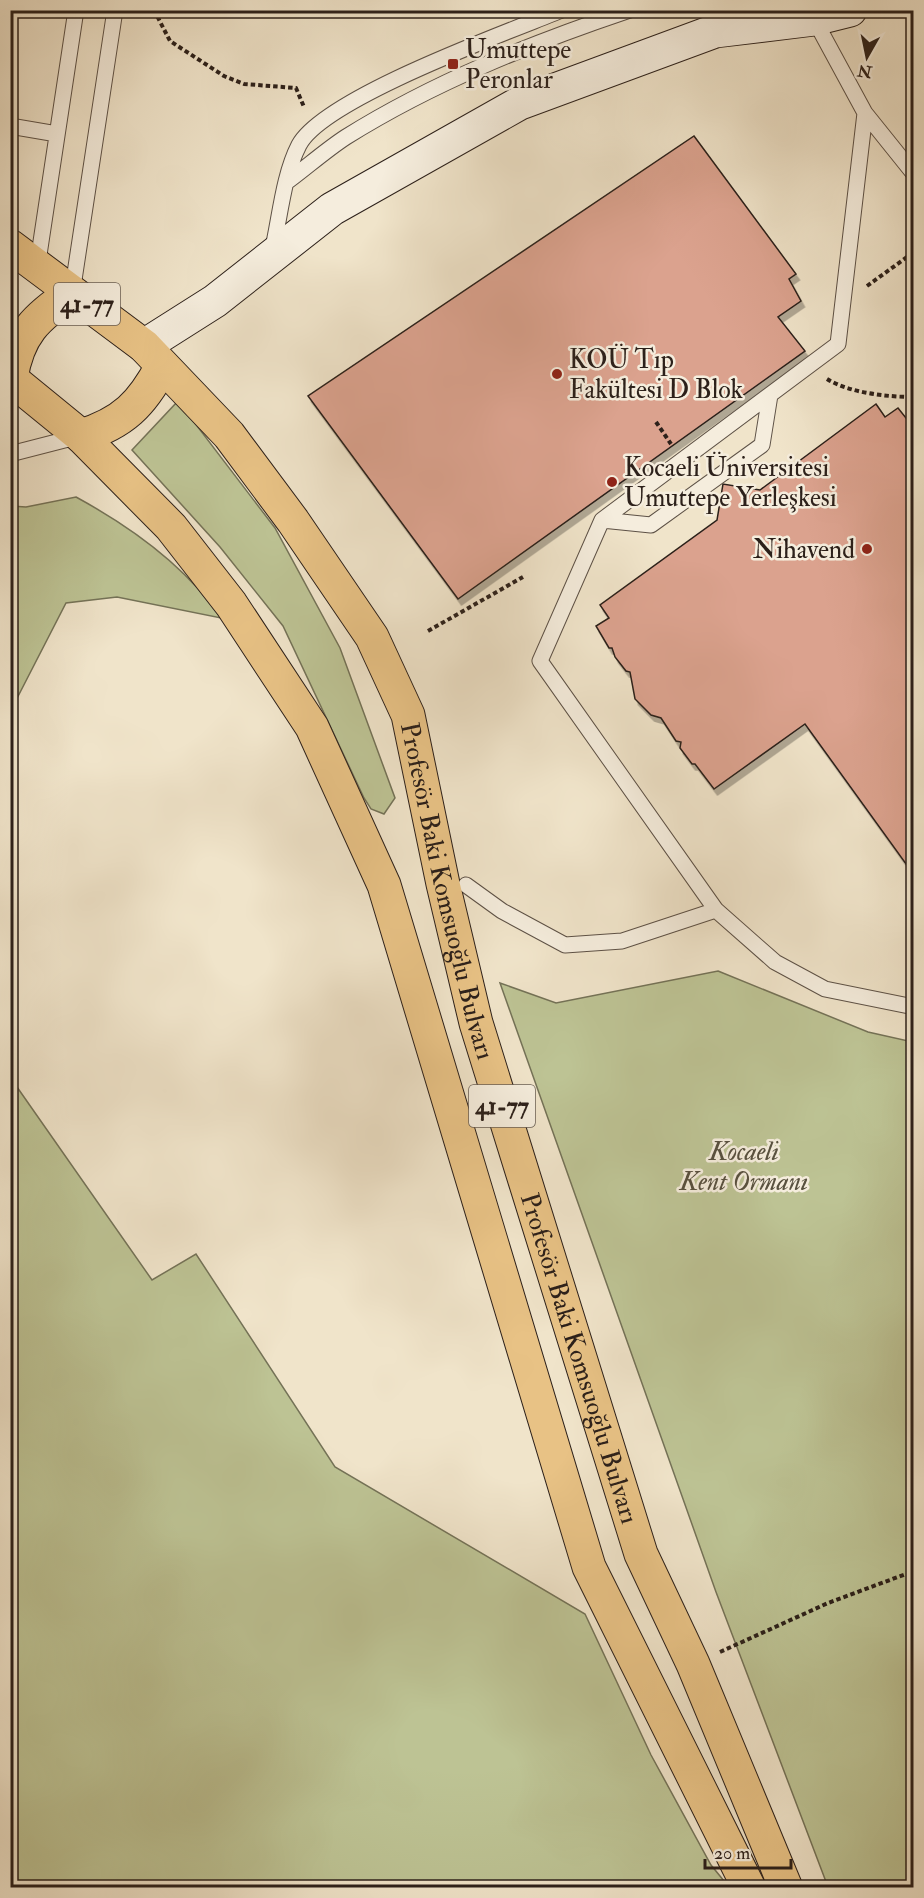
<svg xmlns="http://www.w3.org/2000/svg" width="924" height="1898" font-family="'IM FELL Double Pica',serif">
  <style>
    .green { fill: #bdc394; stroke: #747257; stroke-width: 1.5 }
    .building { fill: #dba28e; stroke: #2c201a; stroke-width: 1.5; filter: url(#shadow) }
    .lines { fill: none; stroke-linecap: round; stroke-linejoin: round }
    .lane-casing { stroke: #5d5146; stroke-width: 17 }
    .secondary-casing { stroke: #2c201a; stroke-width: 35 }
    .highway-casing { stroke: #2c201a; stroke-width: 35 }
    .path { stroke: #2c201a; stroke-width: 4; stroke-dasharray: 4.5 3; stroke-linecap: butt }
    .lane { stroke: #f5eddd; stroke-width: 15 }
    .secondary { stroke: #f5eddd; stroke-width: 33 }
    .highway { stroke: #e8c285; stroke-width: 33 }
    .poi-dot { fill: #8f2418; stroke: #f5eddd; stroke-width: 2 }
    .labels { text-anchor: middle; stroke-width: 5; stroke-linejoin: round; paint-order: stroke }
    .shield { fill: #f5eddd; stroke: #685e54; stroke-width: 1.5 }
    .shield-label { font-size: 24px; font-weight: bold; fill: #2c201a }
    .poi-label { font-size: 26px; fill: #2c201a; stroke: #f5eddd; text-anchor: start }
    .street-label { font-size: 26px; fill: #2c201a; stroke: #f5eddd }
    .park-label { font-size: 26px; font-style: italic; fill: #58513f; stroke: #f5eddd }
  </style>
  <defs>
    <filter id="shadow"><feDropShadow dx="3.5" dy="6" stdDeviation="0" flood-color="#0004"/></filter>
  </defs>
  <rect width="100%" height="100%" fill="#f0e4ca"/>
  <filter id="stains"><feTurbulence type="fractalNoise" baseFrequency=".00333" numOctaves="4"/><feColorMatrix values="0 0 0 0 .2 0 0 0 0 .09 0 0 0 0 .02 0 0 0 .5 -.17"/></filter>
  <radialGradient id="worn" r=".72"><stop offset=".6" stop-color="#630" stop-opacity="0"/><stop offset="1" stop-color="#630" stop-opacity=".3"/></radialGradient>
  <path class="green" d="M178 401 275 528 340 648 395 798 384 814 371 809 364 798 283 626 220 547 132 450Z
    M76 497C131 527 186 566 221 618L117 597 66 603 11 710V506L26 507Z
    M718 971 868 1032 913 1042V1887H828L716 1592 500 983 556 1003Z
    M10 1077 152 1280 196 1254 335 1467 585 1614 651 1755 711 1865 729 1887H11Z"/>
  <path class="building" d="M694 136 796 274 789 279 801 301 778 317 805 351 458 599 308 396Z
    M876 404 885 417 898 408 914 428V875L805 724 714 789 695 764H692L680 748 681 742 676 741 661 718 651 715 635 699 630 672 626 671 615 657 612 648H609L596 626 609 618 600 605 717 520 723 484 760 490Z"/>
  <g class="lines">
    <g class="lane-casing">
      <path id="lane" d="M729 10 751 20
        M814 19 865 113 914 174
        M865 113 838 344 602 520 540 661 716 910 775 962 825 989 914 1007
        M10 126 57 134
        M288 181C307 167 326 150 346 137 434 82 532 43 630 10
        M272 252C280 218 283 176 299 145 324 98 508 32 562 10
        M37 268 76 10
        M72 293 115 10
        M10 454 80 436
        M602 520 651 525 762 445 770 395
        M466 885 502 911 565 945 622 941 716 910"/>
    </g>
    <g class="secondary-casing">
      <path id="secondary" d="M144 346 215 301 332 209 520 103 715 31 814 19 850 10"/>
    </g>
    <g class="highway-casing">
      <g id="highway">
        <path id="s1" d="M10 246 144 346 229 435 293 521 372 637 408 715 443 884 476 1023 641 1554 693 1664 786 1888"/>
        <path d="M10 378 81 436 171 527 231 604 312 727 384 885 589 1567 749 1888"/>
        <path d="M11 378C18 334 36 317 72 293"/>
        <path d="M81 436C123 423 142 404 162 366"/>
      </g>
    </g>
    <path class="path" d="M154 10 170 41 224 76 244 84 296 88 304 107
      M867 286 914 252
      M827 379C850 393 887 397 914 397
      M656 422 671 444
      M428 631 523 577
      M720 1652 828 1603 914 1571"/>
    <use href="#lane" class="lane"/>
    <use href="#secondary" class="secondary"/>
    <use href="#highway" class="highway"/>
  </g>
  <g class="poi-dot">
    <rect x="447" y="58" width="12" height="12" rx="3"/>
    <circle cx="557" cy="374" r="6"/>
    <circle cx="612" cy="482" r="6"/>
    <circle cx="867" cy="549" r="6"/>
  </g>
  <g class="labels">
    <g class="shield">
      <rect x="54" y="283" width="66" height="42" rx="4.5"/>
      <rect x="469" y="1085" width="66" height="42" rx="4.5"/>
    </g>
    <g class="shield-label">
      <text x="87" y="312">41-77</text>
      <text x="502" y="1114">41-77</text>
    </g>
    <g class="poi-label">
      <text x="465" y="58">Umuttepe<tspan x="465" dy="30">Peronlar</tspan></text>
      <text x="569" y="368">KOÜ Tıp<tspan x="569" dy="30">Fakültesi D Blok</tspan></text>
      <text x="624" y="476">Kocaeli Üniversitesi<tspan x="624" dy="30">Umuttepe Yerleşkesi</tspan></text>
      <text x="855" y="558" text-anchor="end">Nihavend</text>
    </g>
    <g class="street-label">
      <text dy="9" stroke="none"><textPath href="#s1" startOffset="804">Profesör Baki Komsuoğlu Bulvarı</textPath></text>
      <text dy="9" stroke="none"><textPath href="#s1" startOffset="1290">Profesör Baki Komsuoğlu Bulvarı</textPath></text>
    </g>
    <g class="park-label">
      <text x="744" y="1160">Kocaeli<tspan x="744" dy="30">Kent Ormanı</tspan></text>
    </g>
  </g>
  <rect width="924" height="1898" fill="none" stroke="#f0e4ca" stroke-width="36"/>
  <rect x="12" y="12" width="900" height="1874" fill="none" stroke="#2c201a" stroke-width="3"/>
  <rect x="18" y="18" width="888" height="1862" fill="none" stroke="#2c201a" stroke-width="1.5"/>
  <g transform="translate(867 57) rotate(189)" stroke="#f5eddd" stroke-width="4.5" paint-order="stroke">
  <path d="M0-4.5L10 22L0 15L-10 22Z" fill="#2c201a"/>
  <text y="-9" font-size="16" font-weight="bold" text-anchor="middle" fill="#2c201a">N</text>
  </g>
  <path d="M705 1859v9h86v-9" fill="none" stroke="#2c201a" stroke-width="3"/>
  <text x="714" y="1859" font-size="18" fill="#2c201a" stroke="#f5eddd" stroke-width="4.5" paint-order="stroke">20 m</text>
  <rect width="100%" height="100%" filter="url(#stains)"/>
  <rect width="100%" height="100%" fill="url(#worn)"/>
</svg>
